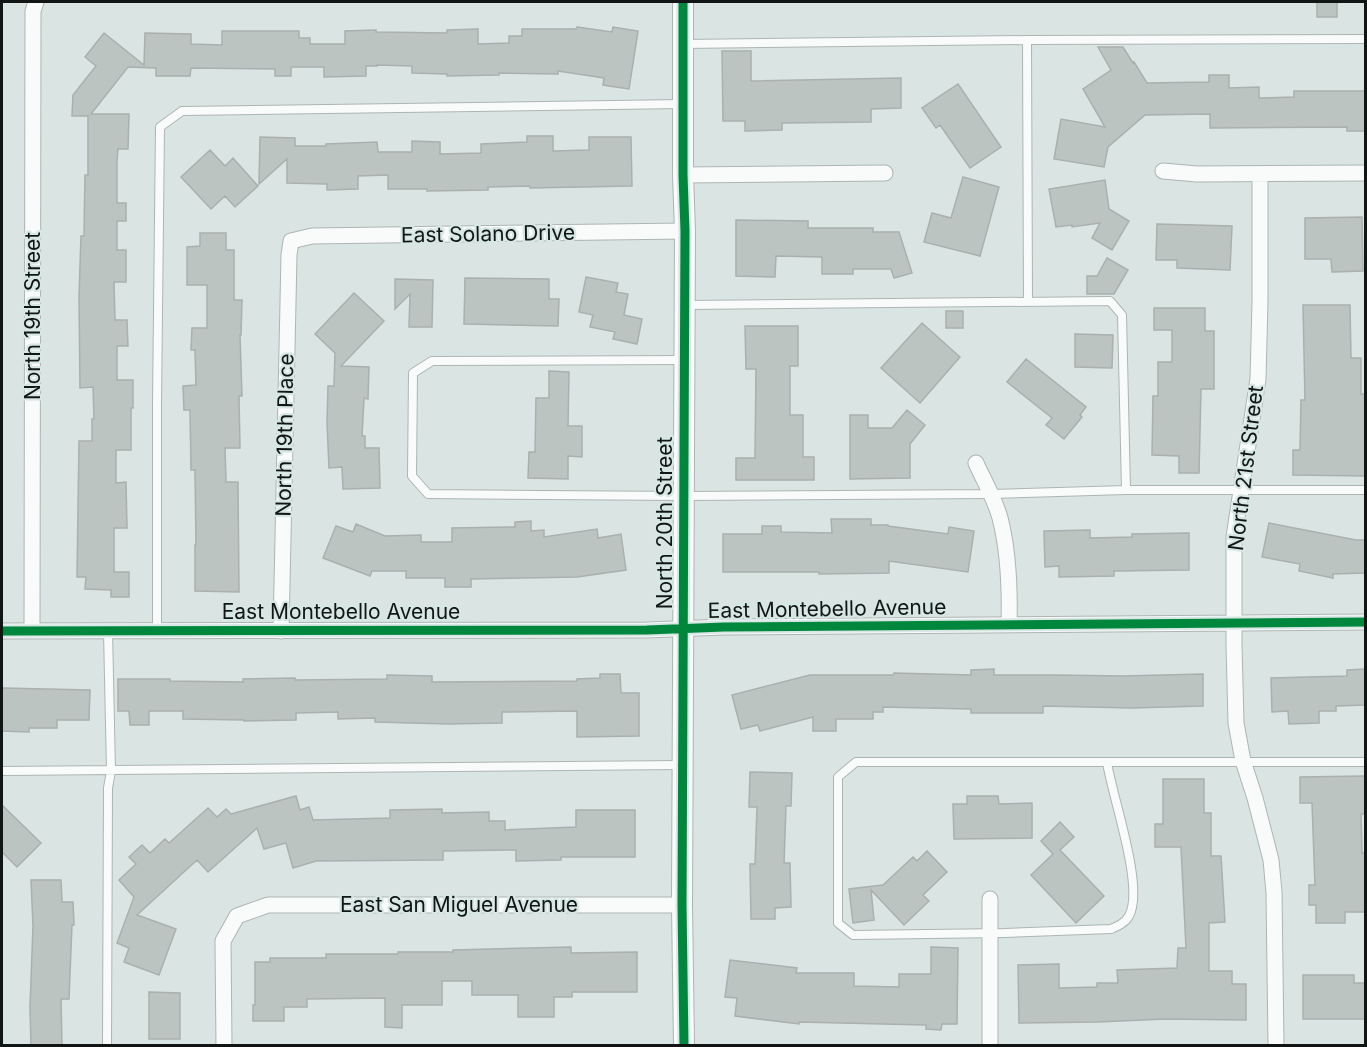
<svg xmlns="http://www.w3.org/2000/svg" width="1367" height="1047" font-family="Inter,sans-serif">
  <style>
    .building { fill: #bcc4c2; stroke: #a9b0af; stroke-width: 1.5 }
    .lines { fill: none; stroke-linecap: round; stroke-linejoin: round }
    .service-casing { stroke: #adb5b3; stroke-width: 10 }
    .minor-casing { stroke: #adb5b3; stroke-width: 17 }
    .tertiary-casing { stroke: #adb5b3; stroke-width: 22 }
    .service { stroke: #f9fbfb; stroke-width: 8 }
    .minor { stroke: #f9fbfb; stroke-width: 15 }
    .tertiary { stroke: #f9fbfb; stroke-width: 20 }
    .cycleway-casing { stroke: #d7e7e4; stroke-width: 13 }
    .cycleway { stroke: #00873e; stroke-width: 9 }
    .labels { text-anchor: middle; stroke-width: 4.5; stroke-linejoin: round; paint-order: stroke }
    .street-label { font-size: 21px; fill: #111615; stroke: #d7e7e4 }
  </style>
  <rect width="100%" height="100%" fill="#dae4e2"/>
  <path class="building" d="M1317 2H1337V17H1317Z
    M577 27 612 32 613 27 638 31 629 89 603 85 604 78 558 71V74L499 73V75L447 76V74L412 73V66L377 65V66H366V76L324 77V67H291V76H275V69L191 68 190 76H156V68L128 67 91 114H129L128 149H118L117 161V203H126V221H117V250H126V282H114L115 320H127L128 346H117V380H133V408H131V450H116V483L126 482 127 528H114V572H129V597H111V590L85 589 86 577H77L79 441H92V419H94L93 387 80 388 79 296 81 236H84L85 175H88V116H72L73 95 96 66 85 57 104 33 144 65 145 33 191 34V44L222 45V31H299V38H310V44H345V31L376 30V32L447 33V30L478 29V44L509 43V36H522V29H576Z
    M1098 47H1123L1133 63 1134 62 1147 83 1209 82V75H1229V88L1259 87V98L1294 97V91H1365V131H1347V127L1210 128V114L1145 115 1108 147 1104 167 1054 159 1061 119 1105 127 1083 89 1111 70Z
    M722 51H751V81L901 78V108L871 109V122L782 123V130L745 131V121H723Z
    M958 84 1001 147 970 168 940 125 936 128 922 108Z
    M527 136H553V151L589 150V137H631L632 186 530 188V186L488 187V190L427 191V189H388V175L358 176V189L327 190V184L287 183V159L259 184 260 137 295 138V146H326V144L377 142 378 152H412V141L440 142V154L481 153V144L527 142Z
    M210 150 225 166 233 158 258 186 235 207 225 196 211 209 181 177Z
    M963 177 999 187 980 256 924 242 932 213 951 218Z
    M1105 180 1109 209 1129 221 1112 250 1092 238 1100 223 1072 227V225L1056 227 1049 189Z
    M1362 217 1363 271 1332 272 1331 259H1305V218Z
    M736 220 808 221V228H873V232H899L912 273 894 278 891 269H853V274H822V257L776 256 775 277 736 276Z
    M1157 224 1232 226 1230 270 1177 268V260H1156Z
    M200 233H226V250H234V300H242L241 335H240L242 396H239L240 448H225L226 482H238L239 592 195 591V545H196L195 470H191L190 410H184L183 386 196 385 195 350H191L192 328H207V285H187V247L200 246Z
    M1107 258 1128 270 1114 294H1087V276H1097Z
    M586 277 618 283 616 292 628 294 624 315 642 319 637 344 613 339 615 332 590 327 593 315 579 312Z
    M465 278 549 279V299H559L558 326 464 324Z
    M395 279 433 280 432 327H409L410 294 395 309Z
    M354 293 384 321 341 366 369 367 368 399 364 398 362 436H365V448H379L380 488 343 489 342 467 329 468 327 422 328 386H334L335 353 315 334Z
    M1303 305H1350L1351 358H1361V394H1365V476L1293 475V450H1300L1301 400H1305Z
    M1154 308H1205V331H1214V389H1201L1199 473H1179V456L1152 455 1153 396H1158V362H1172V330H1154Z
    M946 311H963V328H946Z
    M922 323 960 357 920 403 881 368Z
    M745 326H798V366H790V415H803V457H814V480H736V458H755L756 369H746Z
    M1075 334 1113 335 1112 368 1075 367Z
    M1026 359 1086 407 1080 415 1082 417 1064 439 1046 425 1052 418 1007 382Z
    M549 371 569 372 568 426H582V457L568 456V479L528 478 529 452H535L536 398H549Z
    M907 410 925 425 910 444V478L850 479V415H868V428H892Z
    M831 519H871V525H888V526L948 534 949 527 974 531 968 572 889 561V573L819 574V572H723V534H762V526H781V532L832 533Z
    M531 521V531L544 530V537L597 529 598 538 621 534 626 570 577 577 471 579V587H445V578H406V571H372L370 576 323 558 336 526 353 532 356 524 385 536 421 535V542H452V528L515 527V522Z
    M1269 523 1356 540H1365V573L1333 574V578L1299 571 1300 564 1262 557Z
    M1090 530V538L1132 537V534L1189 533V570L1114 571V576L1059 577V566L1045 567 1044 531Z
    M994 669V675H1055L1122 676 1203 674V706L1132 708 1043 706V713H971V709L883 707V712H873V719H836V731H813V717L760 731 758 725 741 729 732 695 810 675H893L894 673 971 675V670Z
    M1365 669V705L1336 706V711H1319V723L1289 724 1288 711 1272 712 1271 678 1347 676V670Z
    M600 674H620L621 693H639V736L577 737V711L502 712V723L449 724 375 722V718L338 719V712L296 713V720L244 721V720L183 719V711H149V725H130L129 711H118V679H170V681L243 682V679L295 678V680L387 679V675L432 676V682L577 681V679L600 678Z
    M2 688 90 690 89 720H57V728H29V732L2 731Z
    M750 772 792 773 791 806H786L784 863H790L791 907 775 908V919H751L750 864H755L757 807H749Z
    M1365 776V814H1361L1362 853H1365V912H1345V923H1316V905H1309V885H1315L1312 803H1300V777Z
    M1163 779H1204V813H1211V856H1221L1225 922 1209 923V971H1232V984H1246V1020L1165 1019 1098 1022 1019 1023 1018 965 1059 964V988L1097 987V983H1118L1117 970 1177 968 1178 948H1186L1181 847H1155V824H1163Z
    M296 796 300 810 309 807 313 820 390 818V810L442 809V813L489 812V821H505V830L576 827V810H635V857H561V860L516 861V850L443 851V860L316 861 293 868 286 843 264 849 257 828 208 872 197 860 137 915 176 929 159 975 124 962 129 948 117 943 134 897 119 880 136 864 129 857 142 845 150 853 165 839 169 843 208 808 217 817 226 809 231 814Z
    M967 796H998L999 804 1032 803V838L954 839 953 804H967Z
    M2 805 41 843 17 867 2 852Z
    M1060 822 1074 837 1060 850 1104 896 1076 923 1031 875 1053 854 1041 841Z
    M927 851 947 872 923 895 929 901 904 925 871 890 874 920 853 923 849 889 883 885 913 857 917 861Z
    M31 880H61L62 902H73L74 925H72L69 999H61L62 1046H31L30 1007 33 926Z
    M571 947V953L637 952V992H572V997H554V1017H518V995H472V981H442V1005H402V1028L385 1027V998L307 999V1007H284V1021H253V1005H255V962H270V958H326V954H398V952H453V950Z
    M931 947 958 948 957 1024H942L941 1030 926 1029V1025L799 1022V1024L735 1016 737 998 725 997 730 960 797 968 796 973H854V986L899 987V974H931Z
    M1303 975H1354V983H1365V1019H1303Z
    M149 992 180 993V1039H149Z"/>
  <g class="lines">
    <g class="service-casing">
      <path id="service" d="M1027 40 1028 302
        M683 44 1027 40 1366 39
        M685 305 1110 301 1122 315 1126 490
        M684 360 432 361 413 373 412 476 428 494 683 496 991 494 1126 490H1366
        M157 631V404L160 127 182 111 682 104
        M1107 762C1112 797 1145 887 1129 916 1125 923 1118 926 1111 929L1004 933 853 935 838 923V777L856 762C1026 762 1196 762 1366 762
        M2 771 681 765
        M107 1046 108 788 111 771 108 631"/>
    </g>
    <g class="minor-casing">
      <path id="minor" d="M1163 171 1197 174 1366 173
        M1260 174V301L1258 379 1234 537V645L1236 723 1243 761 1255 798 1271 860 1274 892 1276 1046
        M683 175 885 173
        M976 463C984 481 995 499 1000 518 1009 553 1010 589 1009 625
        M2 631 647 630 724 627 1366 622
        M32 631 33 11 36 2
        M281 631 289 255 291 241 312 236 685 231
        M990 899V1046
        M224 1046 223 941 237 916 268 905H682"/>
    </g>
    <g class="tertiary-casing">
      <path id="tertiary" d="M683 2V175L685 231 682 905 684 1046"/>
    </g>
    <use href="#service" class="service"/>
    <use href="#minor" class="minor"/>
    <use href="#tertiary" class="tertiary"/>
    <g class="cycleway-casing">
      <path id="cycleway" d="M683 2V175L685 231 682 905 684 1046
        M2 631 647 630 724 627 1366 622"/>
    </g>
    <use href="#cycleway" class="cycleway"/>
  </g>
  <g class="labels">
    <g class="street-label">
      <text transform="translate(488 234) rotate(-1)" y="7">East Solano Drive</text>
      <text transform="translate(33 316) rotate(-90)" y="7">North 19th Street</text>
      <text transform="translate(285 435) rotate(-89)" y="7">North 19th Place</text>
      <text transform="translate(1246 468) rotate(-83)" y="7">North 21st Street</text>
      <text transform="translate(665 523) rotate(-90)" y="7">North 20th Street</text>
      <text transform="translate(827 609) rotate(-1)" y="7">East Montebello Avenue</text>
      <text x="341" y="619">East Montebello Avenue</text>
      <text x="459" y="912">East San Miguel Avenue</text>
    </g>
  </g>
  <rect width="1367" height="1047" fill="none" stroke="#111615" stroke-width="6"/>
</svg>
